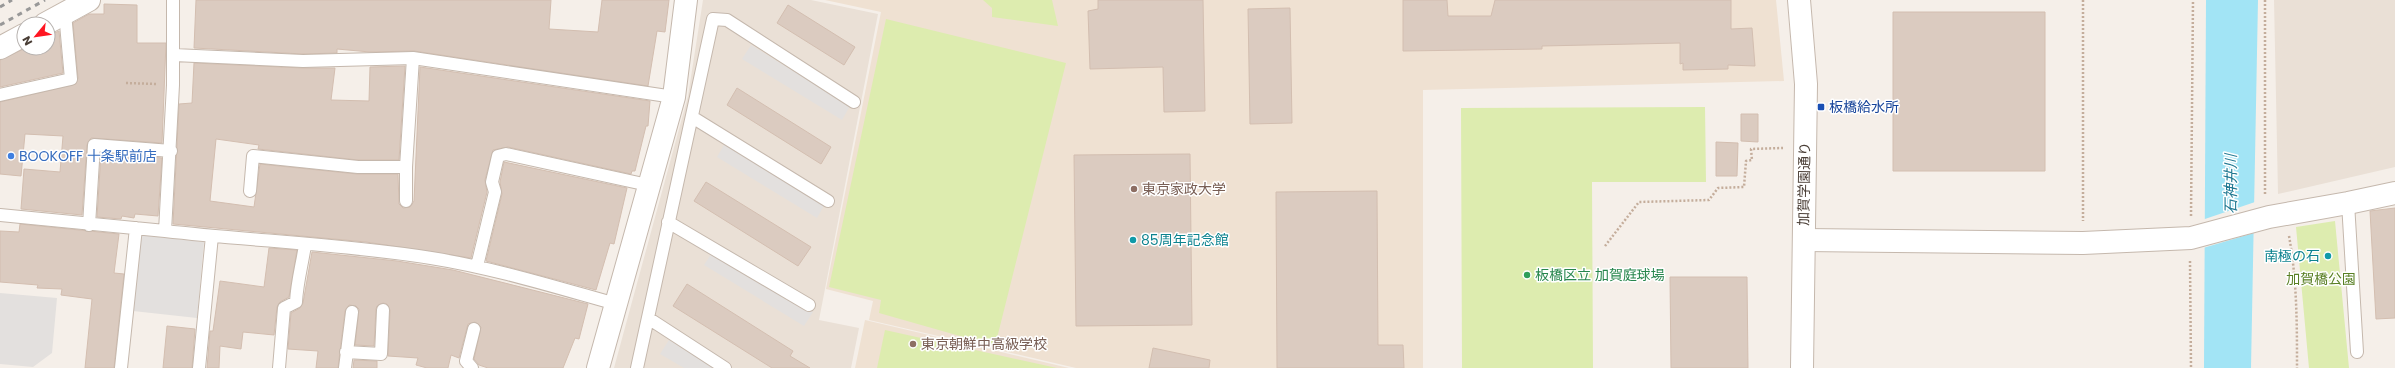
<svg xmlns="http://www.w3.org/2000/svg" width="2395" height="368" font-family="Poppins,'Noto Sans JP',sans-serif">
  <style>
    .residential { fill: #eae0d6 }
    .education { fill: #efe1d2 }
    .green { fill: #ddecaf }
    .parking { fill: #e3e0de }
    .water { fill: #a2e4f5 }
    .pier { fill: #f5efe9 }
    .building { fill: #dbcbc0; stroke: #d3beb0 }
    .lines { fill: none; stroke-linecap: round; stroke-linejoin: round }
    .service-casing { stroke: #c5b8ad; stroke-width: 14 }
    .minor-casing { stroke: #c5b8ad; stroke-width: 24 }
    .tertiary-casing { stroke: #c5b8ad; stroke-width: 24 }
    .path { stroke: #c4ad9b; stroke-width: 2.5; stroke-dasharray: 2 2; stroke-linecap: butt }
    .service { stroke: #fff; stroke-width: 12 }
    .minor { stroke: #fff; stroke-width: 22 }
    .tertiary { stroke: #fff; stroke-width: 22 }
    .rail { stroke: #989898; stroke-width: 3; stroke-dasharray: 5 5; stroke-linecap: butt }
    .transit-dot { fill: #1a4fb4; stroke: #fff; stroke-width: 1.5 }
    .shop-dot { fill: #3f7fe0; stroke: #fff; stroke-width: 1.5 }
    .education-dot { fill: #8d6e63; stroke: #fff; stroke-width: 1.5 }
    .culture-dot { fill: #0f9aa8; stroke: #fff; stroke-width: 1.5 }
    .leisure-dot { fill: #2e9e5b; stroke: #fff; stroke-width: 1.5 }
    .labels { text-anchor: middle; stroke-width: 3; stroke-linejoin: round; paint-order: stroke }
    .transit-label { font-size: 14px; fill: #164399; stroke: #fff; text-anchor: start }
    .shop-label { font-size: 14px; fill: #366cbe; stroke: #fff; text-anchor: start }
    .street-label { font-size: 14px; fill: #4a3e36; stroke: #fff }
    .education-label { font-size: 14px; fill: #785e54; stroke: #fff; text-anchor: start }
    .culture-label { font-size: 14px; fill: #0d838f; stroke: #fff; text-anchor: start }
    .leisure-label { font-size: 14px; fill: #27864d; stroke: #fff; text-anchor: start }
    .park-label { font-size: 14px; fill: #5a8025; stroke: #fff }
    .water-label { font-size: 15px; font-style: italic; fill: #227a93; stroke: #fff }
  </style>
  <rect width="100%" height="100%" fill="#f5efe9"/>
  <path class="residential" d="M703 0H811L878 14 819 320 859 328 851 368H614L688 96Z
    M2274 0H2395V167L2278 194Z"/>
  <path class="education" d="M825 0H1776L1784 81 1423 90V368H1076L869 320 873 301 826 289 881 12Z
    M865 320 1069 368H855Z"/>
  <path class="green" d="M983 0H1052L1058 26 992 17V8Z
    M886 19 1066 63 995 346 879 313 881 300 829 287Z
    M1705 107 1706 182H1592L1593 368H1462L1461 108Z
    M2335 221 2349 368H2309L2296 227Z
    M885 330 1057 368H877Z"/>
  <path class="parking" d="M751 45 850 106 842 120 742 59Z
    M725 143 825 204 817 218 717 157Z
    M140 235 204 242 197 318 133 311Z
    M713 251 813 312 804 326 704 265Z
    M0 293 57 298 52 353 33 367 0 364Z
    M669 340 714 368H684L660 354Z"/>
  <path class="water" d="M2206 0H2258L2251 368H2204Z"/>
  <path class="pier" d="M2255 202 2254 233 2203 248 2202 220Z"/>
  <path class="building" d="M196 0H551L549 29 598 32 602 0H669L665 32 657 31 648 86 414 51 370 52 337 49V53L303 54 194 48Z
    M1098 0H1203L1205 111 1164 112 1163 67 1090 69 1088 11 1098 9Z
    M1403 0H1447L1448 16H1491L1495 0H1731V29L1752 28 1755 66 1728 65V69L1683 70V63L1680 64V43L1542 46V49L1403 51Z
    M104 4 137 5V43H166L162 143 91 138 87 145 82 215 21 209 24 169 60 172 63 136 25 134 21 176 0 174V102L76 84 78 78 73 23 89 14H104Z
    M788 5 855 47 844 65 777 23Z
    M1290 8 1292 123 1250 124 1248 9Z
    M1893 12H2045V171H1893Z
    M59 31 63 73 0 87V60L26 48H48V36Z
    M194 63 303 68H335L331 100 369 101 370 67 405 66 399 160H358L258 149 259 145 216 139 210 201 254 207 260 164 357 174H398L399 204 403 208 410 207 414 201 420 67 650 101 648 126H646L635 171H632L631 174 508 147 493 150 485 180 487 192 471 258 366 242 173 224 179 104 192 103Z
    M737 88 831 147 821 164 727 105Z
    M1741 114H1758V142L1741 141Z
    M1716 142 1738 143 1737 176H1716Z
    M101 153 162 158 158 216 135 214 134 218 122 216 121 219 97 217Z
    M1190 154 1192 325 1076 326 1074 155Z
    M504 162 627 188 614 244 610 243 596 290 486 261 502 194 500 182Z
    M706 182 811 247 798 266 694 201Z
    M1377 191 1378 345H1403L1404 368H1277L1276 192Z
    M2395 208V318L2376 319 2370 211Z
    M20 224 119 234 114 273 124 274 114 368H85L92 299 61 295 62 289 37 288 38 285 0 282V231L19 232Z
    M269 248 297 250 289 297 280 302 277 307 274 335 243 332 241 349 220 346 219 368H207L210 331H213L220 281 264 287Z
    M312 252 397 261 453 270 588 304 579 339 575 338 563 368H488L479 365 474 359 481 327 475 322 468 324 459 358 451 355 448 368H427L416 365 418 358 388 356 390 310 387 304 383 303 377 306 376 309 374 346 355 345 359 309 356 306 349 305 345 311 338 368H316L318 351 288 349 291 313 300 308 303 303Z
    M1670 277H1747L1748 368H1671Z
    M687 284 793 351 790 356 810 368H772L673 306Z
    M167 326 195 329 192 368H163Z
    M1153 348 1210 360 1209 368H1149Z
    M354 360 377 361V368H353Z"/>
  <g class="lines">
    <g class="service-casing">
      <path id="service" d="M173 0V85L165 231C253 241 343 244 431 258 494 268 555 287 616 304
        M174 55 303 61 413 58 674 97
        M0 95 71 79 65 13
        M692 117 828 201
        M250 191 253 156 358 167H406
        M406 201V167L413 58
        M2348 203 2357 352
        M0 215 165 231
        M668 222 809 305
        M89 225 94 145 171 151
        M477 266 495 192 492 182 498 156 506 154 648 185
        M648 318 725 368
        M346 352 381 354 383 310
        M121 368 136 228
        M199 368 212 236
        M279 368 284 308 296 302C297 282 302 265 305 245
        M345 368 352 312
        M472 368 466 361 474 329
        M637 368 713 19 727 20 854 102"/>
    </g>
    <g class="minor-casing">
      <path id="minor" d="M45 24 89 0
        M0 48 24 35
        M1804 240 2083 243 2191 238 2269 217 2348 203 2395 193
        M598 368 674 97 686 0"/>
    </g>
    <g class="tertiary-casing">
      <path id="tertiary" d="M1799 0 1806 84 1802 368"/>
    </g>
    <path class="path" d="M2083 0V221
      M2265 0V195
      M126 83 157 84
      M2191 216 2193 0
      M2289 236C2297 280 2297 324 2297 368
      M1605 246 1639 202 1709 200 1718 188 1744 187 1746 161 1752 160 1751 149 1783 148
      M2190 261 2191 368"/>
    <use href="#service" class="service"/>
    <use href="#minor" class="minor"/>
    <use href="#tertiary" class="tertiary"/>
    <path class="rail" d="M0 7 12 0
      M0 25 45 0"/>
  </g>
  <rect class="transit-dot" x="1817" y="103" width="8" height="8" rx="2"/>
  <circle class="shop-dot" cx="11" cy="156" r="4"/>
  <g class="education-dot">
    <circle cx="1134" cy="189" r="4"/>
    <circle cx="913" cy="344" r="4"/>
  </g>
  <g class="culture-dot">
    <circle cx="1133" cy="240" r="4"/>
    <circle cx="2328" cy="256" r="4"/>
  </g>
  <circle class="leisure-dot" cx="1527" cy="275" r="4"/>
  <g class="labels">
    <g class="transit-label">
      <text x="1829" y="112">板橋給水所</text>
    </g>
    <g class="shop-label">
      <text x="19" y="161">BOOKOFF 十条駅前店</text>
    </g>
    <g class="street-label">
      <text transform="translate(1804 184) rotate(-89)" y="5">加賀学園通り</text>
    </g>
    <g class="education-label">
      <text x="1142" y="194">東京家政大学</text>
      <text x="921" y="349">東京朝鮮中高級学校</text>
    </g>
    <g class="culture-label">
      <text x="1141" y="245">85周年記念館</text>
      <text x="2320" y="261" text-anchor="end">南極の石</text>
    </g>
    <g class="leisure-label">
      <text x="1535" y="280">板橋区立 加賀庭球場</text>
    </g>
    <g class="park-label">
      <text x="2321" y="284">加賀橋公園</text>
    </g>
    <g class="water-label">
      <text transform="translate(2231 184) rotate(-90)" y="5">石神井川</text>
    </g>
  </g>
  <g transform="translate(36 36) rotate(241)"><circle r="19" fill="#ffffff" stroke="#b7b2af"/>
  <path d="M0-3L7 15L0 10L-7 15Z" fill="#ff1622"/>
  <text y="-6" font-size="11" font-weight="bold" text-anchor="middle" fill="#4a3e36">N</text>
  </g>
</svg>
